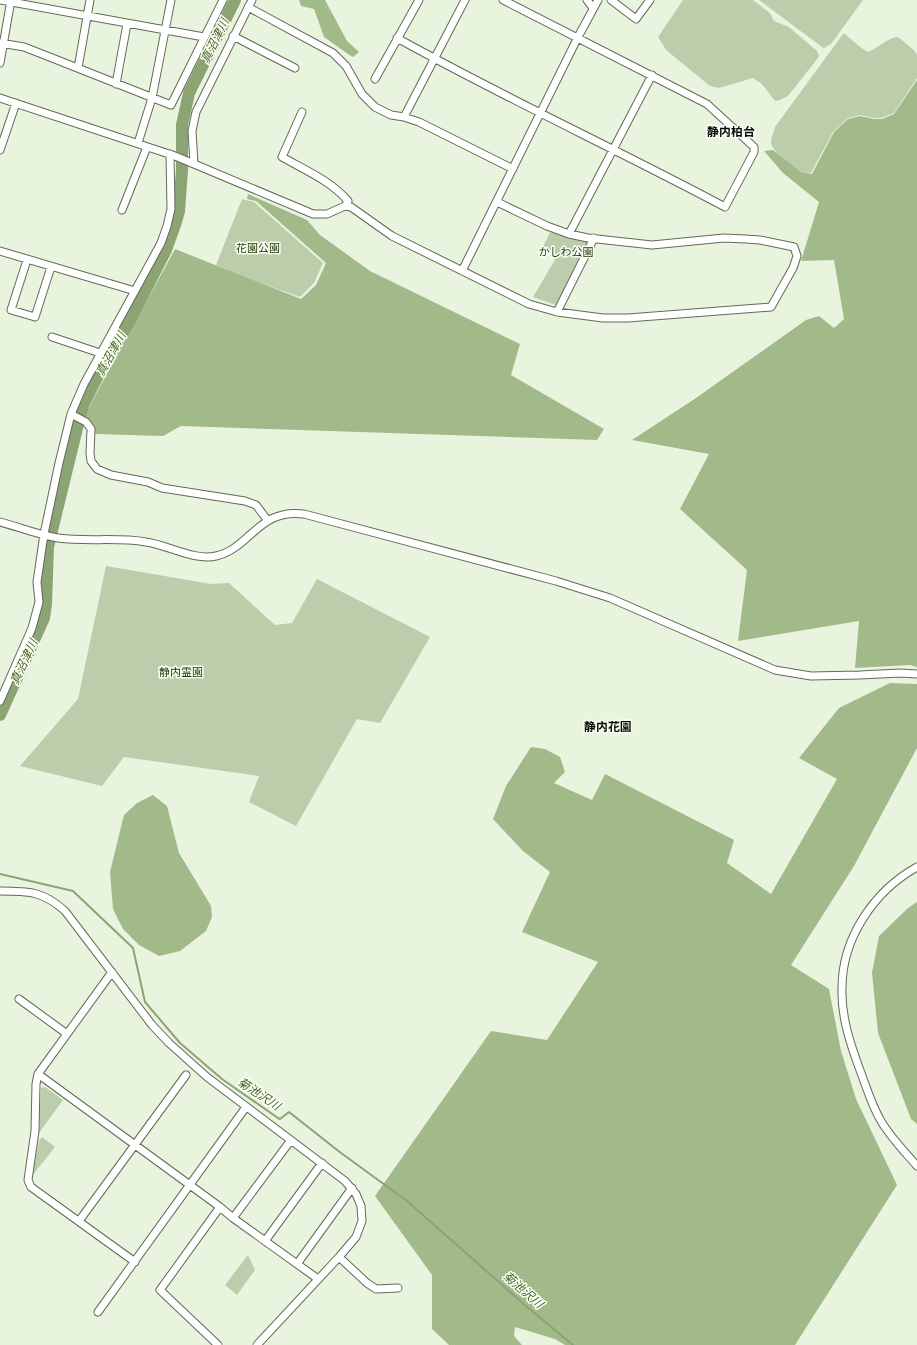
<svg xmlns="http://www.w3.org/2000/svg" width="917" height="1345" font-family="Overpass,'Noto Sans JP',sans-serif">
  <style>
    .green { fill: #bccdac }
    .forest { fill: #a2b989 }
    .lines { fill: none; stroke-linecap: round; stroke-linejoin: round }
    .stream { stroke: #8ca373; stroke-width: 2 }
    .river { stroke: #8ca373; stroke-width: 12 }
    .minor-casing { stroke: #616a57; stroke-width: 9 }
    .minor { stroke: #fff; stroke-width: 7 }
    .labels { text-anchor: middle; stroke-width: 3; stroke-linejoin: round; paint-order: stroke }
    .park-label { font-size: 11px; fill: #253a02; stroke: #fafff6 }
    .water-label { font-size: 12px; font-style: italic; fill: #46621d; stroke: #fafff6 }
    .neighbourhood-label { font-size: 12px; font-weight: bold; fill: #0b0e07; stroke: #fafff6 }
  </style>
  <rect width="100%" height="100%" fill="#e9f4de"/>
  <path class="green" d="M683 0H753L770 13 774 21 789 27 817 51 819 55 818 58 788 96 780 100 775 101 762 84 753 78 719 88 710 86 666 50 658 37Z
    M759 0H863L831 44 824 48 822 47Z
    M843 34H845L860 47 868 52C879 48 886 38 898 37L914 50 917 55V78L894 113 881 118H874L860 115 848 118 833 132 811 173 801 172C794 166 772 152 771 143 771 138 774 132 775 127Z
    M242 199 254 202 323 263 314 283 300 297 236 274 216 265Z
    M550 232 587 242 556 305 533 297 555 260 552 254 542 249Z
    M106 566 211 584 229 583 275 625 292 623 317 579 430 637 380 723 357 719 296 826 249 802 259 776 124 757 102 786 20 766 78 699Z
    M45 1087 63 1100 39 1133 41 1088Z
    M42 1137 55 1147 32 1176 39 1141Z
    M248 1255 255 1270 237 1295 225 1285Z"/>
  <path class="forest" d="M299 0H325L347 41 359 52 353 57 348 54 324 37 314 9 301 6Z
    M917 80V667L910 665 855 668 859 621 738 641 747 570 680 509 709 454 632 440 696 398 806 320 819 316 834 328 844 319 834 260 801 261 819 202 783 173 764 151 773 150 801 172 812 174 834 132 848 119 860 116 874 119H882L894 114Z
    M248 194 307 220 320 235 370 271 520 344 511 375 604 429 597 440 181 426 163 436 96 434 84 416 175 249 301 299 316 285 326 263 256 201 247 199Z
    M890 683 917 684V748L854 866 791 965 829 989 841 1051 856 1099 897 1185 795 1345H565L555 1339 515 1327 514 1336 522 1345H449L432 1329V1275L375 1196 491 1031 547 1040 598 962 522 932 550 872 523 851 493 819 506 786 531 747 545 749 560 757 565 772 554 783 592 800 605 774 734 840 727 863 771 894 837 779 799 758 839 708Z
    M153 795 167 806 179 853 211 906 212 917 206 931 180 951 159 956 139 945 123 929 113 909 110 872 124 815 137 803Z
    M917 902V1124L911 1119 878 1033 872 973 879 936 908 908Z"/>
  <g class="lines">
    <path class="stream" d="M0 874 73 891 133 948 145 1002 180 1043 222 1079 278 1118 280 1119 289 1112 341 1153 407 1201 526 1306 573 1345"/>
    <path class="river" d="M0 715 44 618 46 604 48 547 78 424 83 405 104 364 128 324 146 289 166 250 176 222 179 211 182 170V125L189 93 235 0"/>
    <g class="minor-casing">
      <path id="minor" d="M0 0 204 37
        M587 0 593 8
        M611 0 636 19 650 0
        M248 7 333 53 346 66 362 94 375 107 391 115 404 117 419 122 513 169
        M233 36 295 68
        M397 38C505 98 616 149 725 207L754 152V147L707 104 503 0
        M0 43 24 47 42 54 171 105 223 0
        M0 63 11 0
        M78 68 90 0
        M375 79 419 0
        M116 84 127 24
        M0 98 175 156 313 214H327L345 206 351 207 392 236 529 304 557 312 603 318H628L771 307 793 268 797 256 794 247 760 240 745 239 724 238 652 245 588 238 569 234 547 226 497 202
        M302 112 282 157C305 170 331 181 348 201L345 206
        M404 117 465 0
        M138 143 152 98 171 0
        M0 150 16 103
        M194 164 192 131 196 112 252 0
        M122 210 147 147
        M569 234 652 75
        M0 251 135 291
        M27 260 11 310 35 317 51 267
        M462 271 578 37 598 0
        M557 312 594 238
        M52 337 100 353
        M71 414 86 422 91 429 90 453 91 461 97 469 111 475 148 482 162 488 245 501 256 505 268 521
        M0 522C19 527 39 535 58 538 87 542 117 537 146 542 168 545 194 561 216 556 251 548 258 508 304 514L556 581 610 598 775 670 811 676 860 675 900 673 917 674
        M0 701 32 628 39 602 37 582 44 534 59 463 71 414 84 384 161 243 167 226 171 209 170 154
        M917 867C874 891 842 938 842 988 841 1018 851 1046 861 1073 867 1089 872 1106 881 1121 891 1138 904 1151 917 1166
        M0 891C28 891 43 891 65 911L152 1025 169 1043 207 1077 345 1181 356 1194 361 1206 362 1221 356 1237 339 1257 257 1345
        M112 972 38 1074 36 1084 35 1131 28 1180 31 1187 135 1262
        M19 999 67 1034
        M38 1074 220 1207 160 1290 218 1345
        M220 1207 233 1218 318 1279
        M233 1218 291 1140
        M79 1221 186 1075
        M265 1241 322 1163
        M339 1257 367 1283 376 1289 398 1288
        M297 1264 352 1188
        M98 1312 246 1107"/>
    </g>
    <use href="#minor" class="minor"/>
  </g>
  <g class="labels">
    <g class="park-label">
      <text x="258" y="252">花園公園</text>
      <text x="566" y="256">かしわ公園</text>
      <text x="181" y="676">静内霊園</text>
    </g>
    <g class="water-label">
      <text transform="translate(215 41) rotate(-64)" y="4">真沼津川</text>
      <text transform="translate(111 354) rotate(-61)" y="4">真沼津川</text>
      <text transform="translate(24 662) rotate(-65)" y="4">真沼津川</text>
      <text transform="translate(259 1094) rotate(34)" y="4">菊池沢川</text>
      <text transform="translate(523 1290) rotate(41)" y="4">菊池沢川</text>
    </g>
    <g class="neighbourhood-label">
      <text x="731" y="136">静内柏台</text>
      <text x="608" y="731">静内花園</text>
    </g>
  </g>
</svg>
